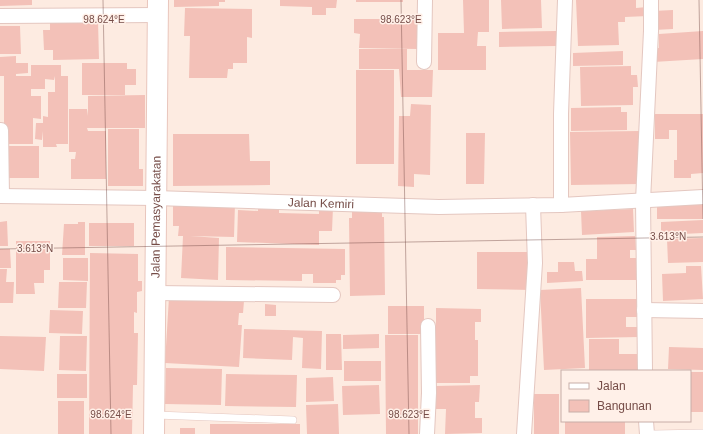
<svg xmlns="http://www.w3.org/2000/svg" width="703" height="434" font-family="Helvetica,sans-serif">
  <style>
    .building { fill: #f3c1b8 }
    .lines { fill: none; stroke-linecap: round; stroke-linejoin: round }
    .lane-casing { stroke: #e4c7c0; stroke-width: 8 }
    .street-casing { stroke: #e4c7c0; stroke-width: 16 }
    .secondary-casing { stroke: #e9c6bd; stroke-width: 22 }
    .lane { stroke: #fff; stroke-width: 7 }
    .street { stroke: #fff; stroke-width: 14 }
    .secondary { stroke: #fff; stroke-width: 20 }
    .ticks { fill: none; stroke: #754c47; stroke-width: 1; stroke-opacity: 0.45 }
    .labels { text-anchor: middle; stroke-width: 3; stroke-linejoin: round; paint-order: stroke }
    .street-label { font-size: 12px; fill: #754c47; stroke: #fff0e8 }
    .ticks-label { font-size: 10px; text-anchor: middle; fill: #754c47; stroke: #fff0e8; stroke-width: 3; stroke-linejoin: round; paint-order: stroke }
  </style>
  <rect width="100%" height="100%" fill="#fdebe1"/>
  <path class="building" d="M0 0H32V5L0 6Z
    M174 0H225V2H219V6L174 7Z
    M280 0H337L336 8H326V15H312V7L280 6Z
    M356 0H403V2H356Z
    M463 0H489V32H478L477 46H486V70H438V33H464Z
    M501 0H541L542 28 502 29Z
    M576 0H636V8L647 7 648 16 625 17V22H618L619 45 578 46Z
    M185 8 252 9V38L247 37V63H233V69H228L227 78H189L190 36H184Z
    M673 10V29L654 30 653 11Z
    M354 19H418L417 49 359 48 360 34 354 33Z
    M98 21 99 59 53 60V50H44L43 30H50V22Z
    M0 26H20L21 54H0Z
    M556 31V46L499 47V32Z
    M703 31V59L653 62 652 48H659V34Z
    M359 49H407V70H433L432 97H401L399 69H359Z
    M623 51V65L573 66V53Z
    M16 56V63H28V73L16 74V76H31V96H41V119L33 118V144H4V76H0V57Z
    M82 63H127V69H136V85H125V95H82Z
    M31 65H61V76H68V144H56L57 147H43V131L42 140 35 139 36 123H43V116L48 117V92H55V76L54 80 45 79V89H31Z
    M631 66V75H637L638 87H633V105L581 106 580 67Z
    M356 70H394V164H356Z
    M145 95V128H87L88 131H106V179H71V159H75L76 152H69V109H87L88 116V96Z
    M411 104 431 105 430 175 414 174V187L398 186 399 116H410Z
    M621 107V112H627V130L571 131V108Z
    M655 114H703V173L691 174V178H674V160H677V130H669V139H655Z
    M108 129H139V169H143V186H108Z
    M639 131 640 184 571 185 570 132Z
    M466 133H485L484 184H466Z
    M173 134H249L250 161H270V185L173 186Z
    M5 146H39V178H5Z
    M173 201 235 203 234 237 190 236 219 238 218 280 181 278 183 236H178L179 226H173Z
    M657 205H703V219H657Z
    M319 207H333L332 231H319V245L237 242 238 210 258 211V208H279V213L319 214Z
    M633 209 634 232 582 235 581 211Z
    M382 210V217H384L385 295 350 296 349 218H352V211Z
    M703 220V233L661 235V222Z
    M7 221 8 246H0V222Z
    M78 222H85V255H62L64 224H78Z
    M89 223H134V246H89Z
    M635 236 636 250H630V258H639V280H586V259H597V237Z
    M703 238V262L668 263 667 239Z
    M16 241H50V270H44V283H34L35 294H16Z
    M226 247 345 249V275H341V280H336V283H313V274H302V281L226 280Z
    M0 249H10L11 268H0Z
    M477 252H531V290L477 289Z
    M90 253 138 254V281H142V291L137 292V313L134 312V333H138L137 385H133L132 434H89Z
    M63 258H88V281L63 280Z
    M558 262H574L575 271H582L583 281 547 283V272H558Z
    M686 266H701L703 299 663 301 662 274 686 273Z
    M0 269H7L6 282H14L13 303H0Z
    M59 282H87L86 308H58Z
    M581 288 585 368 544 370 540 290Z
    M169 297 244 301 243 313H239L238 325H242L239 367 165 363Z
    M586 299H639V317H626V327H639V337L586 338Z
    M265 304 276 305V316H265Z
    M388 306H424V334H388Z
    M436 308 481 309V322H475V340H478V376H470V383H436Z
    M50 310 83 311 82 334 49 333Z
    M244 329 322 331 321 369 302 368 303 338 293 337 292 360 243 358Z
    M326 334H341L342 370H326Z
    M379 334V348L343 349V335Z
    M385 335H418V434H386Z
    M0 336 46 337 44 371 0 369Z
    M60 336H87L86 371 59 370Z
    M589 339H619V354H640L641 371H589Z
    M669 347 703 348V370L668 369Z
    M344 361H381V381H344Z
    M166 368 222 369 221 405 165 404Z
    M690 372H703V412H690Z
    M57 374H87V398H57Z
    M226 374 297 375 296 407 225 406Z
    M333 377 334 401 306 402V378Z
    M379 385 380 414 343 415 342 386Z
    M480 385 479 402H475V418H482V433L445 434 446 409H435V386Z
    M534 394H559V434H534Z
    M58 401H84V434H58Z
    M338 404 339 434H307L306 405Z
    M565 421H625V434H565Z
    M210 424H300V434H210Z
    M180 428H195V434H180Z"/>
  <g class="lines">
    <g class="lane-casing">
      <path id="lane" d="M156 415 293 420
        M654 434 703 433"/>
    </g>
    <g class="street-casing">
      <g id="street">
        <path d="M0 16 158 15"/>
        <path d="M424 62 425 0"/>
        <path d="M1 130 2 196"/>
        <path id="s1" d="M0 196 155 198 439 207 561 205 703 197"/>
        <path d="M561 205V114L565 0"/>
        <path d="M156 293 333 295"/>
        <path d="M644 310 703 311"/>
        <path d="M645 371 643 201 651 31V0"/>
        <path d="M646 421 647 434"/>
        <path d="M427 434 429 393 428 326"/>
        <path d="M524 434 535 263 533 205"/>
      </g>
    </g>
    <g class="secondary-casing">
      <g id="secondary">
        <path id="s2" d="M154 434 158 0"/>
      </g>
    </g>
    <use href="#lane" class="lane"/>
    <use href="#street" class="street"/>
    <use href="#secondary" class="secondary"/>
  </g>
  <path class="ticks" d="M103 0 111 434M401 0 409 434M699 0 703 219M0 249 703 237"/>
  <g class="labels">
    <g class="street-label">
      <text dy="4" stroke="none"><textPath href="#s1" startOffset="321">Jalan Kemiri</textPath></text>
      <text dy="4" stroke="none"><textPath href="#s2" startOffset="217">Jalan Pemasyarakatan</textPath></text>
    </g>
  </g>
  <g class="ticks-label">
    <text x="104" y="23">98.624°E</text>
    <text x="401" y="23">98.623°E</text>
    <text x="668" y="240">3.613°N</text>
    <text x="35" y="252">3.613°N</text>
    <text x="111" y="418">98.624°E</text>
    <text x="409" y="418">98.623°E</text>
  </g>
  <rect x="561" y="370" width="130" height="52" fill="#fff0e8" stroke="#c8aea8"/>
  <rect x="569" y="383" width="20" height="6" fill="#ffffff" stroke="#c8aea8"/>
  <text x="597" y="390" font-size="12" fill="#754c47">Jalan</text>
  <rect x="569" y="400" width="20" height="12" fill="#f3c1b8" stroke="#c8aea8"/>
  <text x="597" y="410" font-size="12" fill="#754c47">Bangunan</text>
</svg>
